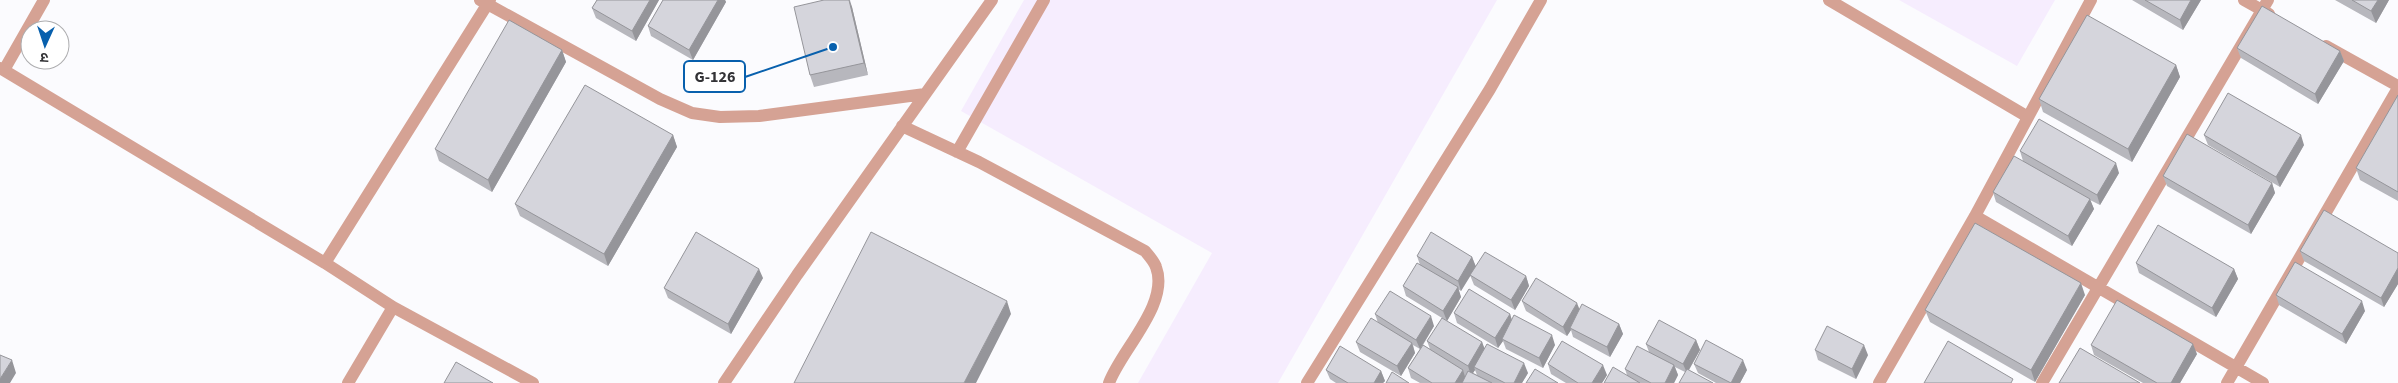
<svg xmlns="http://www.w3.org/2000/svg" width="2398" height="383" font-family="'Source Sans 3','Noto Sans Devanagari',sans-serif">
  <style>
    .commercial { fill: #f6edfe }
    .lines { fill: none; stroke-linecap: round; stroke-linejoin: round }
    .minor { stroke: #d5a294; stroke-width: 12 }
    .wall { fill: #b7b7bd; fill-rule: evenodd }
    .shaded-wall { fill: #95959a }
    .building { fill: #d5d5dc; stroke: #95959a }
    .leader { fill: none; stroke: #0860ad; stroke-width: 2 }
    .callout-dot { fill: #0860ad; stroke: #fff; stroke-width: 2 }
    .callout { fill: #fff; stroke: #0860ad; stroke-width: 2 }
    .callout-label { font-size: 16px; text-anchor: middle; font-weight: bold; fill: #333336 }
  </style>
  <rect width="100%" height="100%" fill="#fbfbfe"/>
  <path class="commercial" d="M1024 0H1497L1278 383H1138L1212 253 961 111Z
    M1899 0H2055L2017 66Z"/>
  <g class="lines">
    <path class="minor" d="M480 0 660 99 692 113 720 117 759 116 925 94
      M1829 0 2028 117
      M2244 0 2269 14
      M2326 46 2398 86
      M0 68 325 263 393 307 533 383
      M4 70 44 0
      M902 126 979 162 1145 251C1149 256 1154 261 1156 267 1170 304 1121 350 1109 383
      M957 152 1044 0
      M1975 216 2263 383
      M325 263 490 0
      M348 383 393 307
      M724 383 797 275 992 0
      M1307 383 1490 89 1541 0
      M1879 383 1975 216 2091 0
      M2042 383 2268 0
      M2227 383 2398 88"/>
  </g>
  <path class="wall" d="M597 0H659L636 41 596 18 592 8Z
    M663 0H725L726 2 693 60 651 36 648 26Z
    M824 0H850L852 7 868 75 814 87 810 75Z
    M2132 0H2201L2183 30Z
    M2335 0H2389L2376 23Z
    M2237 48 2340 51 2344 61 2318 104 2241 58Z
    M562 50 566 62 492 192 439 161 435 149Z
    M2176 65 2180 77 2132 162 2043 112 2039 99Z
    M2398 95V201L2360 180 2356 168Z
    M673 135 677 147 608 266 520 216 515 204Z
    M2204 135 2304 145 2280 187 2208 145Z
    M2020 151 2119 173 2100 205 2090 200 2094 209 2072 246 1996 202 1993 192 2023 161Z
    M2163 176 2272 183 2275 193 2251 234 2167 186Z
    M2300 251 2398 253V284L2384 307 2304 261Z
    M1417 256 1472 257 1476 267 1526 276 1529 286 1515 310 1474 285 1470 275 1461 291 1458 289 1461 297 1447 321 1406 296 1403 286 1420 265Z
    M2136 263 2234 269 2238 279 2216 317 2139 273Z
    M763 278 731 334 668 298 664 288Z
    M2085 295 2035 382 1930 322 1925 310Z
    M2276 295 2365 311 2346 344 2279 305Z
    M1522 301 1580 309 1619 324 1623 334 1610 357 1573 337 1571 330 1567 336 1526 311Z
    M1454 313 1510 314 1512 320 1555 345 1543 368 1506 349 1503 341 1498 348 1457 323Z
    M1375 314 1434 326 1423 345 1430 349 1427 341 1482 342 1484 349 1528 373 1522 383H1420L1411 378 1408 368 1420 349 1413 345 1415 353 1401 376 1360 352 1356 342 1378 323ZM1475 370 1477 375 1473 373Z
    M1696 340 1700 350 1689 370 1685 372 1675 367 1678 375 1674 383H1604L1627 375 1625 369 1649 352 1646 344Z
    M2091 345 2197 354 2180 383H2143L2094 355Z
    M1815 350 1868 355 1856 379 1818 360Z
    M1548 364 1607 375 1602 383H1566L1551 374Z
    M1694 364 1747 370 1740 383H1716L1698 373Z
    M1326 370 1381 371 1385 381 1383 383H1336L1330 379Z"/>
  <path class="shaded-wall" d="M650 0H659L636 41 632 31Z
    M718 0H725L726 2 693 60 689 50Z
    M849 0 852 7 868 75 864 63Z
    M2191 0H2201L2183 30 2180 20Z
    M2378 0H2389L2376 23 2371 11Z
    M562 50 566 62 492 192 488 180Z
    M2340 51 2344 61 2318 104 2315 94Z
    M2176 65 2180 77 2132 162 2128 149Z
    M673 135 677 147 608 266 604 254Z
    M2301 135 2304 145 2280 187 2276 177Z
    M2116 163 2119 173 2100 205 2097 195Z
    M2272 183 2275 193 2251 234 2248 225Z
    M2090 199 2094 209 2072 246 2068 236Z
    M1472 257 1476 267 1461 291 1458 281Z
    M2398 268V284L2384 307 2381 298Z
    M759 269 763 278 731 334 728 324Z
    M2234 269 2238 279 2216 317 2212 308Z
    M1526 276 1529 286 1515 310 1511 300Z
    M2081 283 2085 295 2035 382 2031 370Z
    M1458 287 1461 297 1447 321 1443 311Z
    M1007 301 1011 314 976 383H964Z
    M2362 301 2365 311 2346 344 2342 334Z
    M1577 303 1581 313 1570 328 1571 330 1567 336 1563 327Z
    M1510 314 1513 324 1502 339 1503 341 1498 348 1495 338Z
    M1431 316 1434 326 1420 349 1416 340Z
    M1619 324 1623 334 1610 357 1607 347Z
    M1552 335 1555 345 1543 368 1539 358Z
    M1696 340 1700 350 1687 373 1683 364Z
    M1482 342 1486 352 1474 367 1475 370 1471 376 1468 366Z
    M1412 343 1415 353 1401 376 1397 366Z
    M2193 344 2197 354 2180 383H2171Z
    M1864 345 1868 355 1856 379 1852 369Z
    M12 360 16 373 10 383H0V379Z
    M1743 360 1747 370 1740 383H1731Z
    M1524 363 1528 373 1522 383H1514Z
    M1603 365 1607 375 1602 383H1592Z
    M1674 365 1678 375 1674 383H1665Z
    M1463 370 1466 380 1464 383H1455Z
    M1381 371 1385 381 1383 383H1374Z"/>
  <path class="building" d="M597 0H650L632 31 592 8Z
    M663 0H718L689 50 648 26Z
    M824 0H849L864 63 810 75 794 7Z
    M2145 0H2191L2180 20Z
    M2352 0H2378L2371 11Z
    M2262 6 2340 51 2315 94 2237 48Z
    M2087 15 2176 65 2128 149 2039 99Z
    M509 20 562 50 488 180 435 149Z
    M585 85 673 135 604 254 515 204Z
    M2228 93 2301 135 2276 177 2204 135Z
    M2398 95V192L2356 168Z
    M2039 119 2116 163 2097 195 2020 151Z
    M2187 134 2272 183 2248 225 2163 176Z
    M2014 156 2090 199 2068 236 1993 192Z
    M2324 210 2398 253V268L2381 298 2300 251Z
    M1975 223 2081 283 2031 370 1925 310Z
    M2158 225 2234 269 2212 308 2136 263Z
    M696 232 759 269 728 324 664 288Z
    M871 232 1007 301 964 383H794Z
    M1431 232 1472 257 1458 281 1417 256Z
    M1485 252 1526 276 1511 300 1470 275Z
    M2295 262 2362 301 2342 334 2276 295Z
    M1417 263 1458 287 1443 311 1403 286Z
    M1536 278 1577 303 1563 327 1522 301Z
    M1469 289 1510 314 1495 338 1454 313Z
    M1390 291 1431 316 1416 340 1375 314Z
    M2117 300 2193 344 2171 383H2157L2091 345Z
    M1582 304 1619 324 1607 347 1570 328Z
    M1514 315 1552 335 1539 358 1502 339Z
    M1371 318 1412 343 1397 366 1356 342Z
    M1442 318 1482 342 1468 366 1427 341Z
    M1659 320 1696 340 1683 364 1646 344Z
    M1827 326 1864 345 1852 369 1815 350Z
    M1706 340 1743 360 1731 383 1694 364Z
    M1562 341 1603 365 1592 383H1578L1548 364Z
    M1948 341 2013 379 2011 383H1924Z
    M1487 344 1524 363 1514 383H1505L1474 367Z
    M1423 345 1463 370 1455 383H1432L1408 368Z
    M1340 346 1381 371 1374 383H1348L1326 370Z
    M1637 346 1674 365 1665 383H1651L1625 369Z
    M2080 348 2140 383H2059Z
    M0 355 12 360 0 379Z
    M456 362 493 383H444Z
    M1613 367 1640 383H1604Z
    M1535 369 1558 383H1526Z
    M1687 369 1713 383H1679Z
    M1468 371 1492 383H1462Z
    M1392 372 1409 383H1386Z"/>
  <path class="leader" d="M833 47L745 77"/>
  <circle class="callout-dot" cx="833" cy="47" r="5"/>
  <rect class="callout" x="684" y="61" width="61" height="31" rx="5"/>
  <g class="callout-label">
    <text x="715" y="82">G-126</text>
  </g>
  <g transform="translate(45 45) rotate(183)"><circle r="24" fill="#ffffff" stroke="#adadaf"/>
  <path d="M0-4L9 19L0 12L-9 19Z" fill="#0860ad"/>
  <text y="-8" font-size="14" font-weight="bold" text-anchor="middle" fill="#333336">उ</text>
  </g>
</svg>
